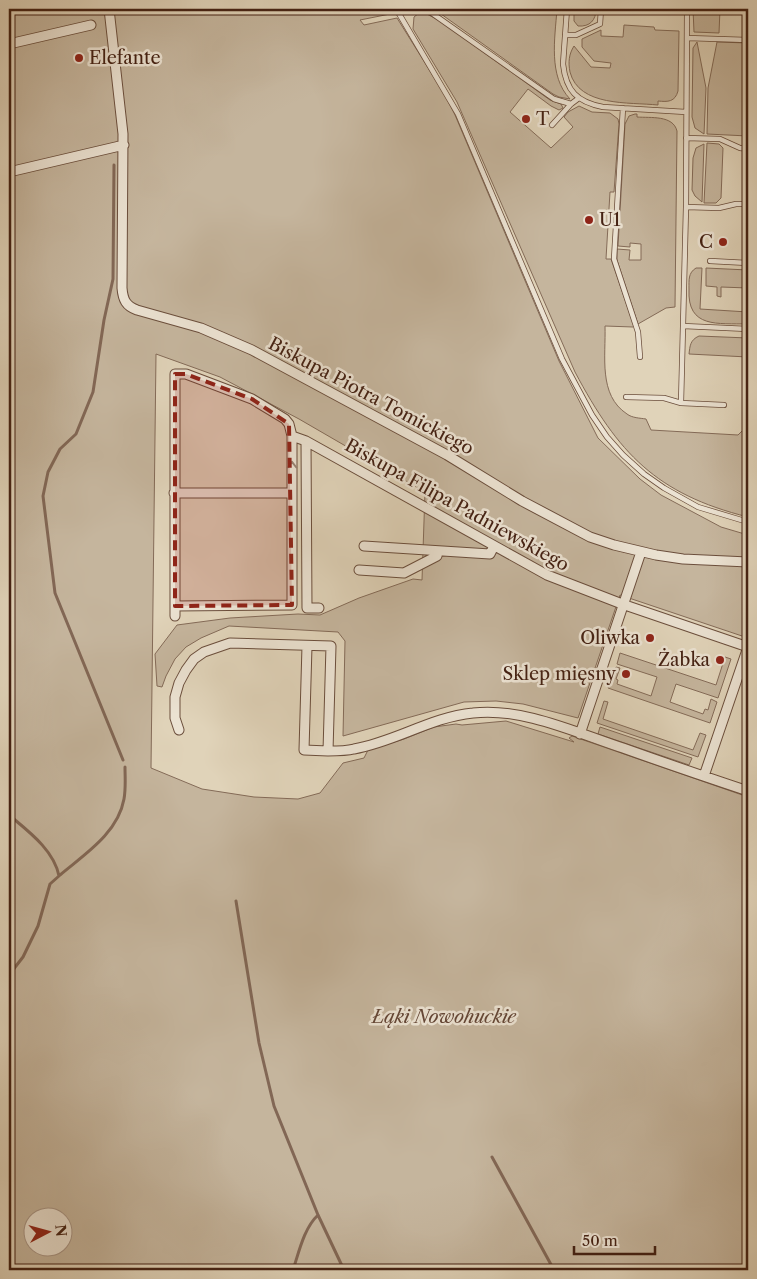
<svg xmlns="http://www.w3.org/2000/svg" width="757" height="1279" font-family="'Libre Caslon Text',serif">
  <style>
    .green { fill: #c5b59d; stroke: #846b58; fill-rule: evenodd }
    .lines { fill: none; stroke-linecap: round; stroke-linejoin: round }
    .stream { stroke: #826755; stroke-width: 3 }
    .service-casing { stroke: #6b4e3c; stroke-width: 6 }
    .minor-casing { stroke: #6b4e3c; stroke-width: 11 }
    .service { stroke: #ebe2d2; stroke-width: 4.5 }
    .minor { stroke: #ebe2d2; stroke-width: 9 }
    .oneway { stroke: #988272 }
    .marked { fill: #8f2418; fill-opacity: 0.2; stroke: #8f2418; stroke-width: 4; stroke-dasharray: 10 6; stroke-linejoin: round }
    .poi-dot { fill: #8f2418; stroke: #ebe2d2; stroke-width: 2 }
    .labels { text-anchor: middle; stroke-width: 5; stroke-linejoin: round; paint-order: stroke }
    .poi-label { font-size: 18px; fill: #442113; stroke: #ebe2d2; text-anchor: end }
    .street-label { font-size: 18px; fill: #442113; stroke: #ebe2d2 }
    .park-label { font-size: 18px; font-style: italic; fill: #644636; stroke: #ebe2d2 }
  </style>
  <rect width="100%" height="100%" fill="#e0d3b9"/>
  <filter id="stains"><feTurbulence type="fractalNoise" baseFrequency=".004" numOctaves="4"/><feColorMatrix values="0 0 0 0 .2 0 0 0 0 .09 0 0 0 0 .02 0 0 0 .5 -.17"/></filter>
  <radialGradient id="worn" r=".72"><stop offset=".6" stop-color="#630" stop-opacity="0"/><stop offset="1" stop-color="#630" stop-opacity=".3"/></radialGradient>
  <path class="green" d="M9 9H393L395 13 360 20 364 25 397 18 445 95 455 115 559 361 598 438 640 479 661 495 721 527 748 535V638L620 595 578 718 523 704 496 701 464 702 343 736 345 641 338 632 229 626 201 638 186 647 175 659 166 676 162 687 157 686 155 654 177 625 230 618 298 614 320 615 359 598 413 579 422 580 425 492 299 419 220 377 156 354 151 768 202 789 254 797 298 799 320 793 343 763 364 758 368 750 404 739 434 727 456 724 462 725 506 721 574 742 569 738 572 736 748 797V1270H9ZM32 1216H62V1246H32Z
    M434 9H557C555 38 548 76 570 99L559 97 553 94Z
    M574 9H596C596 20 590 27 578 26L574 21Z
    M693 9H720L719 33 694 32Z
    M423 12 440 21 550 100 561 104 563 108 559 110 551 106 528 89 510 112 551 148 573 127 564 117 568 112 579 106 592 112 610 113 618 119 619 124 614 192H610L606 259H611L634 326 633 327 605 326C606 356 598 395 627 414 632 418 640 418 646 419L651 430 738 435 748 425V422V517C656 494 618 453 575 372L457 102 413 29 414 17 419 13Z
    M624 25 654 27 655 30 679 31 678 91C675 102 668 102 658 101V105C629 102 579 107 570 72 568 62 569 54 574 46L591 67 610 68 611 63 594 61 582 47V39L601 30V36L623 37Z
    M697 42 706 88 704 134 695 128 692 117 693 48Z
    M717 42 748 43V136L707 134 708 88Z
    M635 114H637V117C651 118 673 115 677 131L675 307 666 308 638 324 617 260V249L630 250 629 260H641V244L630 243V247L618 246 625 124 629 116Z
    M707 143 719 144 723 148 721 198 716 203H704Z
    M704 144 702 202 695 196 692 190 693 158 696 148Z
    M696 268H702L700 309 748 312V324C718 323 687 329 689 289 689 280 688 273 696 268Z
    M706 268 748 270V288L721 287V297L717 296V287L706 286Z
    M699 336 748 338V357L689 354C690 346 690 340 699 336Z
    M620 653 716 685 725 657 731 659 718 698 676 684 670 702 703 714 705 709 708 710 711 699 717 702 710 723 608 688 616 667 620 668 616 679 618 680 617 684 651 696 657 677 617 664Z
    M604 701 608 702 603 719 693 750 700 733 706 735 698 757 597 723Z
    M600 727 692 758 689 765 598 734Z"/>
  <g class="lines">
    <path class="stream" d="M114 165 113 279 104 320 93 392 76 434 60 449 48 472 43 496 55 593 123 760
      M9 815C28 831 54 850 59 876L50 884 38 926 23 957 9 975
      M60 875C85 854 118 833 124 799 126 788 125 777 125 767
      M236 901 259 1043 274 1106 318 1215 344 1270
      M492 1157 554 1270
      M293 1270C299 1252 304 1228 318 1215"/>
    <g class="service-casing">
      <path id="service" d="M406 9 398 12 458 114 562 359 592 415 607 437 623 455 644 474 664 488 698 507 748 522
        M426 9 554 99 571 104
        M567 9 563 64C566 91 577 102 603 107L686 112
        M687 9 686 207 683 326 748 329
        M565 35H576L600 24 601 9
        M687 38 748 40
        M623 108 614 259 638 332 640 357
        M552 125 571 104 579 98
        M686 138 720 139 740 148 748 149
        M686 207 719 208 736 204H748
        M710 261 748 263
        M626 397 664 398 681 403 724 405
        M681 403 683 326"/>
    </g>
    <g class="minor-casing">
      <path id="minor" d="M109 9 123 134 122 288C123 300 126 306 137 310L201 328 252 350 447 455 522 501 590 537 614 545 656 555 683 559 748 562
        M9 44 91 25
        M9 172 124 145
        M306 441 307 608H319
        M174 493H292
        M364 546 490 554 494 546
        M359 570 404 573 437 556 438 551
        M175 606 292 605V436
        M175 616V374H186L252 399 285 419 289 424 292 436 306 441 547 575 622 604 748 647
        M307 646 304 750 328 751
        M179 730 175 718V697L179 683 186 670 194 659 204 652 230 643 331 646 328 751C337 751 346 751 354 749 395 742 431 717 473 713 522 707 577 733 623 748 665 763 706 777 748 791
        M580 734 641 552
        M704 776 748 647"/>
    </g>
    <use href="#service" class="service"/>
    <use href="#minor" class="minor"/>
  </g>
  <defs><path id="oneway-chevron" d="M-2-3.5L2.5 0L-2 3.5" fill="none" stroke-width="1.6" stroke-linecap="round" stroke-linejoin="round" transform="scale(1.25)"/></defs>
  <use class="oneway" href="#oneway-chevron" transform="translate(292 465) rotate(-90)"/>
  <path class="marked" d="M175 374H186L252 399 289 424 292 605 175 606Z"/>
  <g class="poi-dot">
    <circle cx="79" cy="58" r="5"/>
    <circle cx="526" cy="119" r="5"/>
    <circle cx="589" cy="220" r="5"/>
    <circle cx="723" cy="242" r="5"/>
    <circle cx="650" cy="638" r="5"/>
    <circle cx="720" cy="660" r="5"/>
    <circle cx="626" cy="674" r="5"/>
  </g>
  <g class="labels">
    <g class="poi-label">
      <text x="89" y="64" text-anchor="start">Elefante</text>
      <text x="536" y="125" text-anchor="start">T</text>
      <text x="599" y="226" text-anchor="start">U1</text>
      <text x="713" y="248">C</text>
      <text x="640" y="644">Oliwka</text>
      <text x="710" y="666">Żabka</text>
      <text x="616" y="680">Sklep mięsny</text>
    </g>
    <g class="street-label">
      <text transform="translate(371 396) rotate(28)" y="6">Biskupa Piotra Tomickiego</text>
      <text transform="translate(457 505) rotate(29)" y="6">Biskupa Filipa Padniewskiego</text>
    </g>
    <g class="park-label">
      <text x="444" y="1023">Łąki Nowohuckie</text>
    </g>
  </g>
  <rect width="757" height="1279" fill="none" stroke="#e0d3b9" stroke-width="30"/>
  <rect x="10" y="10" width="737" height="1259" fill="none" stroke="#442113" stroke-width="2.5"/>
  <rect x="15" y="15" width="727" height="1249" fill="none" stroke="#442113"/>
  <g transform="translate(48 1232) rotate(84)"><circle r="24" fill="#ebe2d2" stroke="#a89586"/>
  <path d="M0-4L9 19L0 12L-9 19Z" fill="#8f2418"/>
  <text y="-8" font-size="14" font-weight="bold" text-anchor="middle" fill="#442113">N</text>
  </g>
  <path d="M574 1246v8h81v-8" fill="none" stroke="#442113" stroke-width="2.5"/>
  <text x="582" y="1246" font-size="15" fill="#442113" stroke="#ebe2d2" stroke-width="4" paint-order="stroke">50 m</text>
  <rect width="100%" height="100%" filter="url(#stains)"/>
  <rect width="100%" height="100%" fill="url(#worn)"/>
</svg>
